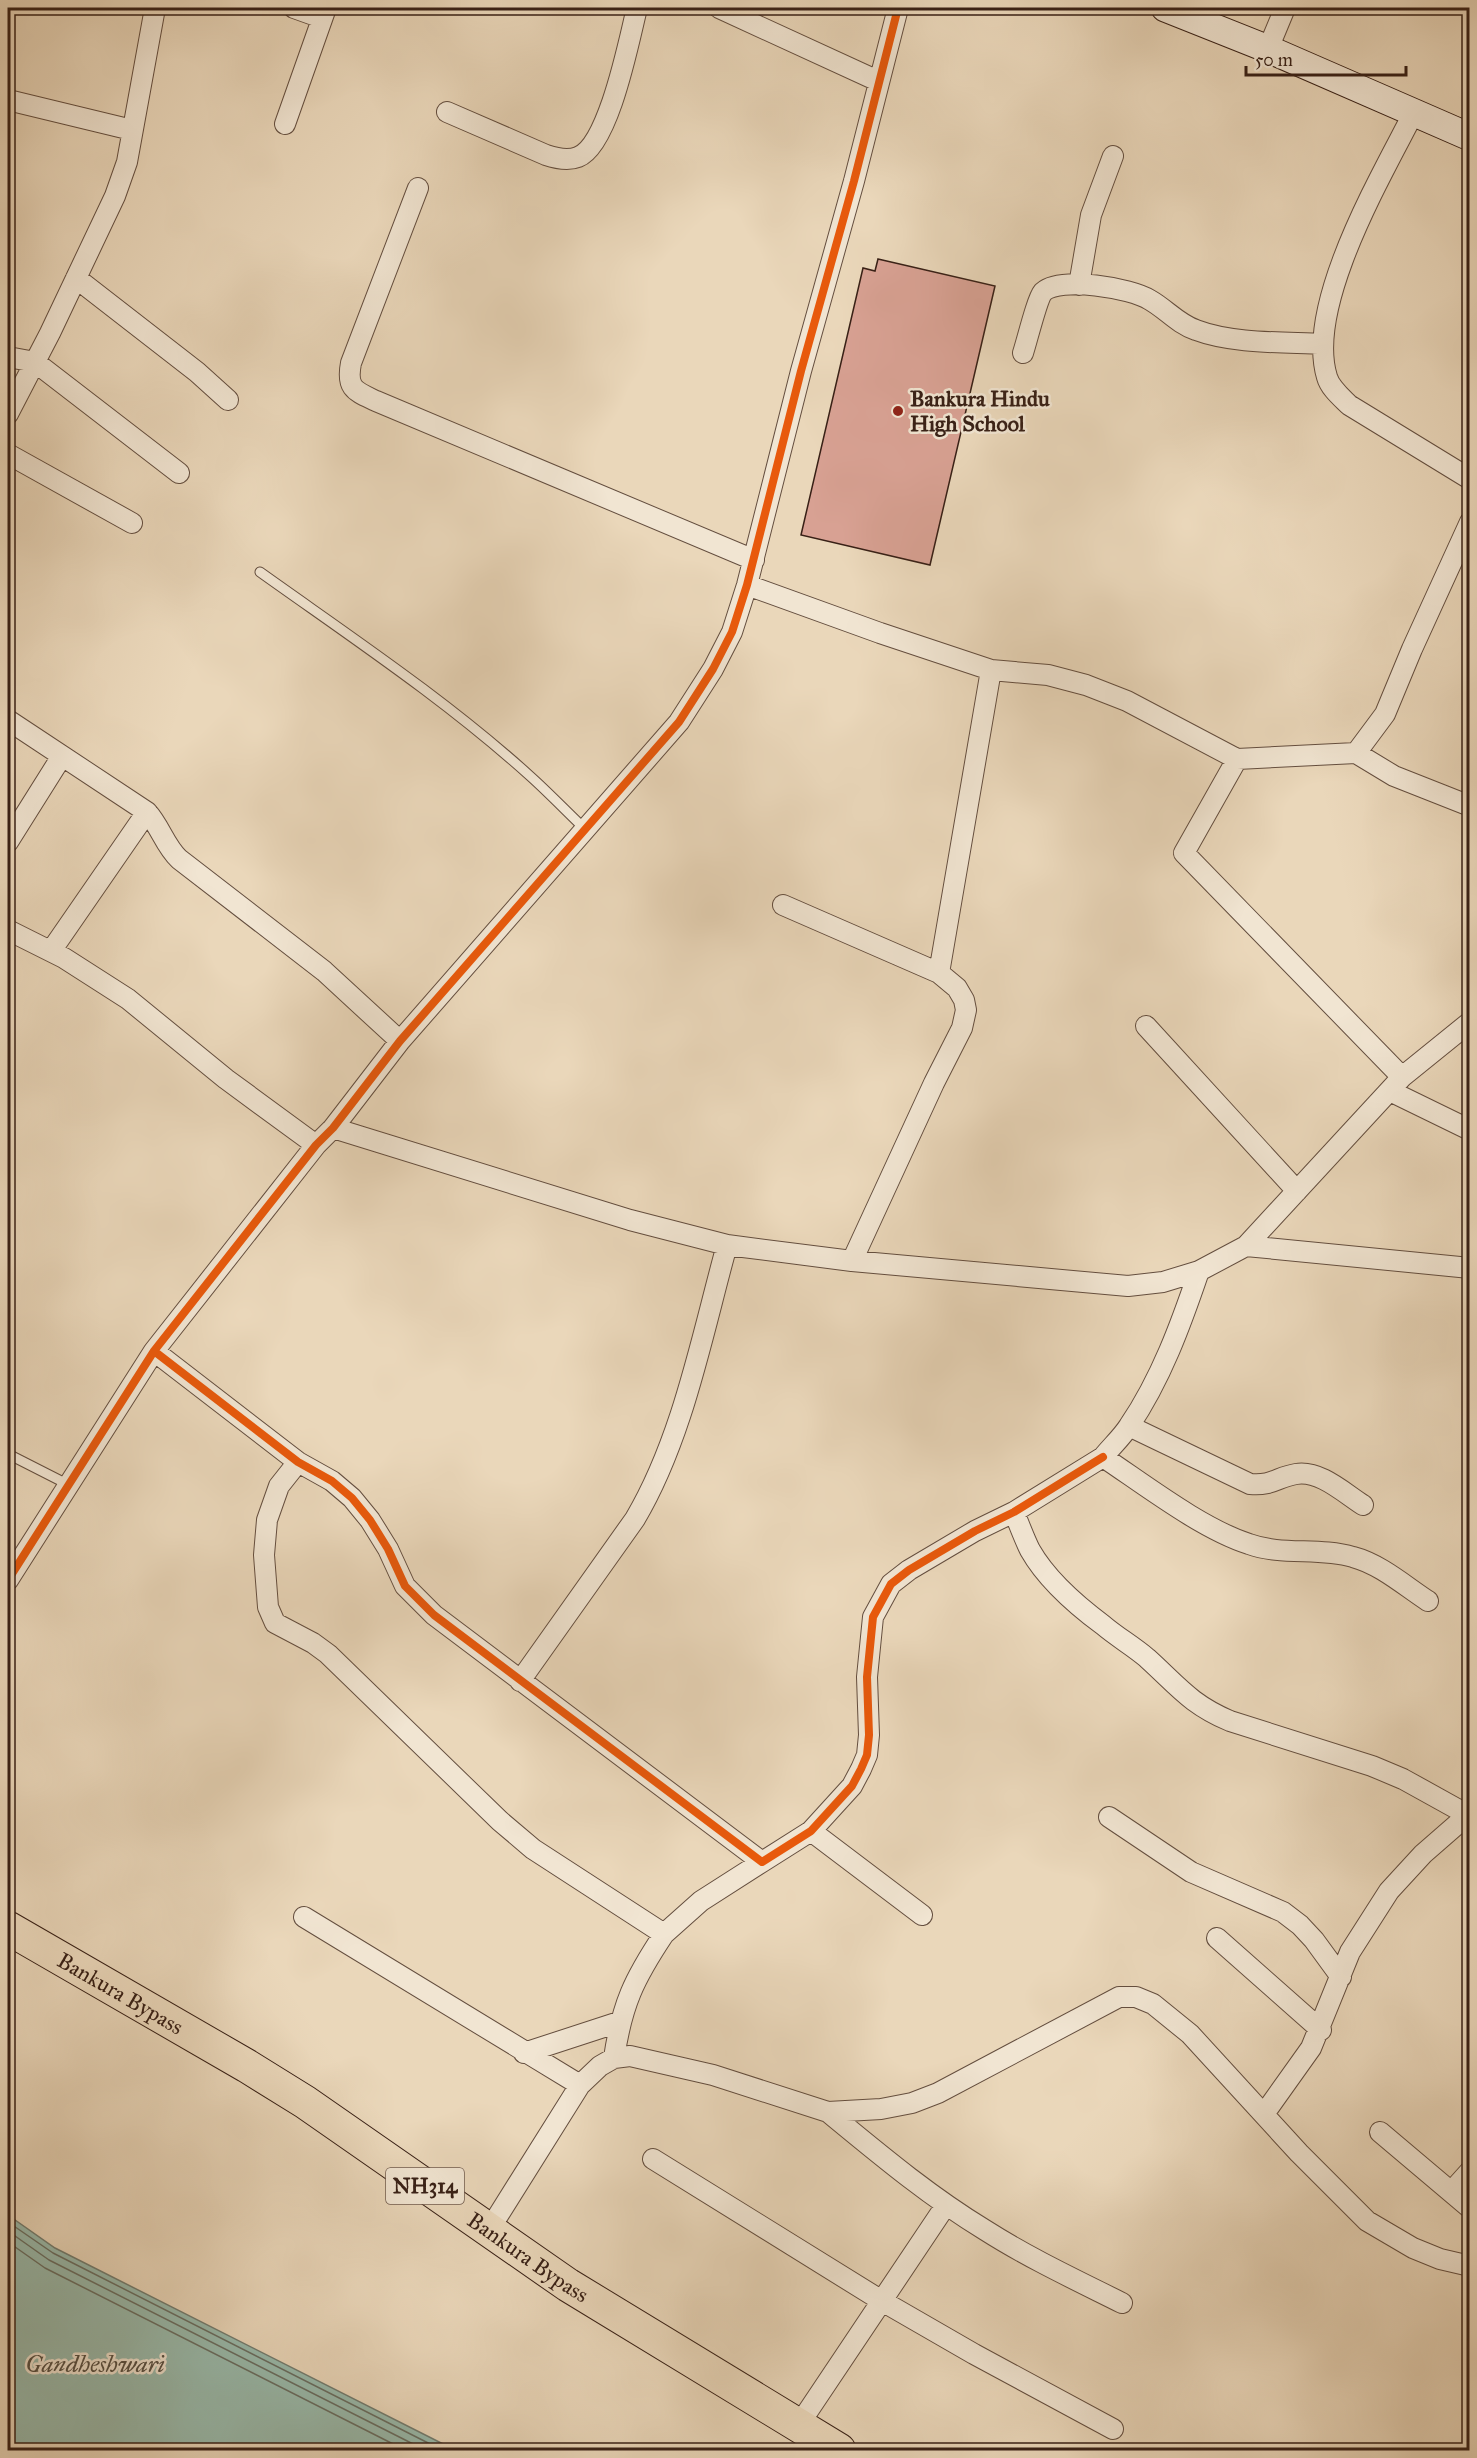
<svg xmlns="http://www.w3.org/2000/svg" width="1477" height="2458" font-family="'IM FELL Great Primer',serif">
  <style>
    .water { fill: #98baac; stroke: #727c70; stroke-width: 1.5 }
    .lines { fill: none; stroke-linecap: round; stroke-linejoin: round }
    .shore { stroke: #686d61; stroke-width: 1.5 }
    .building { fill: #d8a193; stroke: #382016; stroke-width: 1.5 }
    .lane-casing { stroke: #644e3f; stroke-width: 11 }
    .street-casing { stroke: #644e3f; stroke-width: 22 }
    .secondary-casing { stroke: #382016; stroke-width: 29 }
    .highway-casing { stroke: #382016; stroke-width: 35 }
    .lane { stroke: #f1e5d2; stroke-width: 9 }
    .street { stroke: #f1e5d2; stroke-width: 20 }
    .secondary { stroke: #f1e5d2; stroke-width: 27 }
    .highway { stroke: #ead7ba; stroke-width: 33 }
    .cycleway-casing { stroke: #f1e5d2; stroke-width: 11 }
    .cycleway { stroke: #e8590c; stroke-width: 8 }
    .poi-dot { fill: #8f2418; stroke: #f1e5d2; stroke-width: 2 }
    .labels { text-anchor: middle; stroke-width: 5; stroke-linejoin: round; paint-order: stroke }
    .shield { fill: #f1e5d2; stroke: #705b4e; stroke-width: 1.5 }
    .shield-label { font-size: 21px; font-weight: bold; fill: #382016 }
    .poi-label { font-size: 22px; font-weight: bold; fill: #382016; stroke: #f1e5d2; text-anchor: start }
    .street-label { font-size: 22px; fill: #382016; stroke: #f1e5d2 }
    .water-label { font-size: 24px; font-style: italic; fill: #554e43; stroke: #f1e5d2 }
  </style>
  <rect width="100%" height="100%" fill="#ead7ba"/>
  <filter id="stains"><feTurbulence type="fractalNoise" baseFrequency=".00333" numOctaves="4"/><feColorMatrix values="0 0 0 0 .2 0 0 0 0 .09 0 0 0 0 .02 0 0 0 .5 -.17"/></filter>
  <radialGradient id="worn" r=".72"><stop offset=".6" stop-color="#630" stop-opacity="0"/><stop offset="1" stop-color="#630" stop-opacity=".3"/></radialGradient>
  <path class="water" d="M8 2215 55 2248 455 2450H8Z"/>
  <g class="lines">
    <path class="shore" d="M8 2222 53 2253 442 2450
      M8 2231 49 2260 425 2450
      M8 2242 45 2268 405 2450"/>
  </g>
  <path class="building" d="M878 259 995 286 930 565 801 535 863 268 875 271Z"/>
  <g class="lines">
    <g class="lane-casing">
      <path id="lane" d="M260 572C351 637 446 700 530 776 549 793 567 812 586 830
        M8 1454 69 1485"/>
    </g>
    <g class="street-casing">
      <path id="street" d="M294 8 322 18
        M719 8 878 81
        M1268 49 1285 8
        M8 100 132 130
        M447 112 546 155C555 158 568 161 578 157 609 145 629 40 637 8
        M1414 112C1382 175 1305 305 1327 377 1330 388 1341 397 1349 405L1470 479
        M285 124 326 8
        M418 188 351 363C346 389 355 391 376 401L754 560
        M76 278 197 372 228 400
        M1079 285 1091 215 1113 156
        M1023 353C1027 341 1037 299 1043 292 1060 276 1131 288 1150 300 1166 309 1178 324 1196 330 1233 344 1284 342 1323 344
        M8 357 35 362 179 473
        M8 414 50 333 115 196 127 162 155 8
        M8 454 132 523
        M747 585 880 633 991 670 1048 675 1086 685 1127 701 1237 759 1356 753 1394 776 1470 806
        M8 720 147 812C160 826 165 846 179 859L324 971 400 1041
        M1356 753 1385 714 1412 649 1470 522
        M1237 759 1184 853 1402 1077
        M8 842 62 756
        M783 905 939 973 957 988 964 1000 966 1010 962 1028 934 1083 852 1261
        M8 930 64 958 128 999 226 1079 316 1145
        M51 951 147 812
        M939 973 991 670
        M1146 1026 1297 1191
        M1390 1091 1470 1130
        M333 1128 630 1220 727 1245 852 1261 1128 1286 1163 1282 1199 1271 1246 1246 1402 1077 1470 1022
        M1246 1246 1470 1268
        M1199 1271C1181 1324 1161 1379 1129 1426 1122 1437 1111 1447 1103 1457 1145 1485 1202 1529 1249 1544 1282 1556 1319 1547 1353 1557 1380 1564 1405 1586 1428 1601
        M154 1351 298 1462 332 1481 352 1498 370 1520 388 1549 405 1586 434 1615 762 1862 811 1831 852 1786 861 1769 867 1755 869 1735 867 1677 873 1617 891 1584 909 1570 975 1531 1014 1512 1103 1457
        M1129 1426 1250 1484C1273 1486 1277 1477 1296 1474 1320 1470 1344 1493 1363 1505
        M298 1462 279 1486 267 1520 264 1555 268 1607 275 1623 313 1643 328 1654 500 1821 533 1849 664 1934 701 1901 762 1862
        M1014 1512C1019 1524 1024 1538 1030 1550 1047 1580 1076 1605 1103 1625 1117 1637 1133 1646 1147 1658 1178 1686 1190 1704 1230 1721L1372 1766 1403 1779 1468 1815
        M8 1580 154 1351 316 1145 333 1128 400 1041 679 722 713 669 732 632 747 585 801 371 854 181 898 8
        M520 1681 635 1519C683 1438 702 1335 727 1245
        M1109 1817 1191 1872 1283 1912 1300 1925 1314 1940 1341 1977
        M811 1831 922 1915
        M304 1917 580 2085
        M1217 1938 1321 2030
        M524 2053 619 2022
        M614 2058C622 2004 634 1979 664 1934
        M828 2112C879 2154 929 2196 985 2230 1029 2258 1076 2280 1122 2303
        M1264 2114 1311 2048 1350 1952 1389 1891 1423 1854 1470 1813
        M1380 2132 1470 2208
        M653 2159 882 2301 974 2354 1113 2429
        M1452 2191 1470 2171
        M489 2230 580 2085 600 2066 614 2058 630 2056 713 2075 828 2112 881 2109 912 2103 938 2093 1119 1997H1136L1153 2004 1190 2034 1299 2153 1367 2221 1413 2248 1440 2259 1470 2266
        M798 2426 946 2205"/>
    </g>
    <g class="secondary-casing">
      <path id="secondary" d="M1165 8 1268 49 1470 137"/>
    </g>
    <g class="highway-casing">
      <g id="highway">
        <path id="s1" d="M8 1928 247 2066 305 2102 568 2285 839 2450"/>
      </g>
    </g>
    <use href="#lane" class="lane"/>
    <use href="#street" class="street"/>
    <use href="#secondary" class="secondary"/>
    <use href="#highway" class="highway"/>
    <g class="cycleway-casing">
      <path id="cycleway" d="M154 1351 298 1462 332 1481 352 1498 370 1520 388 1549 405 1586 434 1615 762 1862 811 1831 852 1786 861 1769 867 1755 869 1735 867 1677 873 1617 891 1584 909 1570 975 1531 1014 1512 1103 1457
        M8 1580 154 1351 316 1145 333 1128 400 1041 679 722 713 669 732 632 747 585 801 371 854 181 898 8"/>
    </g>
    <use href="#cycleway" class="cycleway"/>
  </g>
  <circle class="poi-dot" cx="898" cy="411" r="6"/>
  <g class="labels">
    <rect class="shield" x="386" y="2168" width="78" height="36" rx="4.5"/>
    <g class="shield-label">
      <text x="425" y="2193">NH314</text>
    </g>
    <g class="poi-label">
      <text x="910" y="406">Bankura Hindu<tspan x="910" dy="25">High School</tspan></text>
    </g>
    <g class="street-label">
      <text dy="8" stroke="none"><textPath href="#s1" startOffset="130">Bankura Bypass</textPath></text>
      <text dy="8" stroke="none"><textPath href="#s1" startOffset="616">Bankura Bypass</textPath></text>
    </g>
    <g class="water-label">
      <text x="95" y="2372">Gandheshwari</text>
    </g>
  </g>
  <rect width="1477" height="2458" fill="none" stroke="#ead7ba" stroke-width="30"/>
  <rect x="9" y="9" width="1459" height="2440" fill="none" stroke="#382016" stroke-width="3"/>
  <rect x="15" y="15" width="1447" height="2428" fill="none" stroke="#382016" stroke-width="1.5"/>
  <path d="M1246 66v9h160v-9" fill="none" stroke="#382016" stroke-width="3"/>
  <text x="1255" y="66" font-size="18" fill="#382016" stroke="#f1e5d2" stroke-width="4.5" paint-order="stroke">50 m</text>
  <rect width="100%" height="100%" filter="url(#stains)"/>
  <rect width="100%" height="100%" fill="url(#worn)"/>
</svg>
